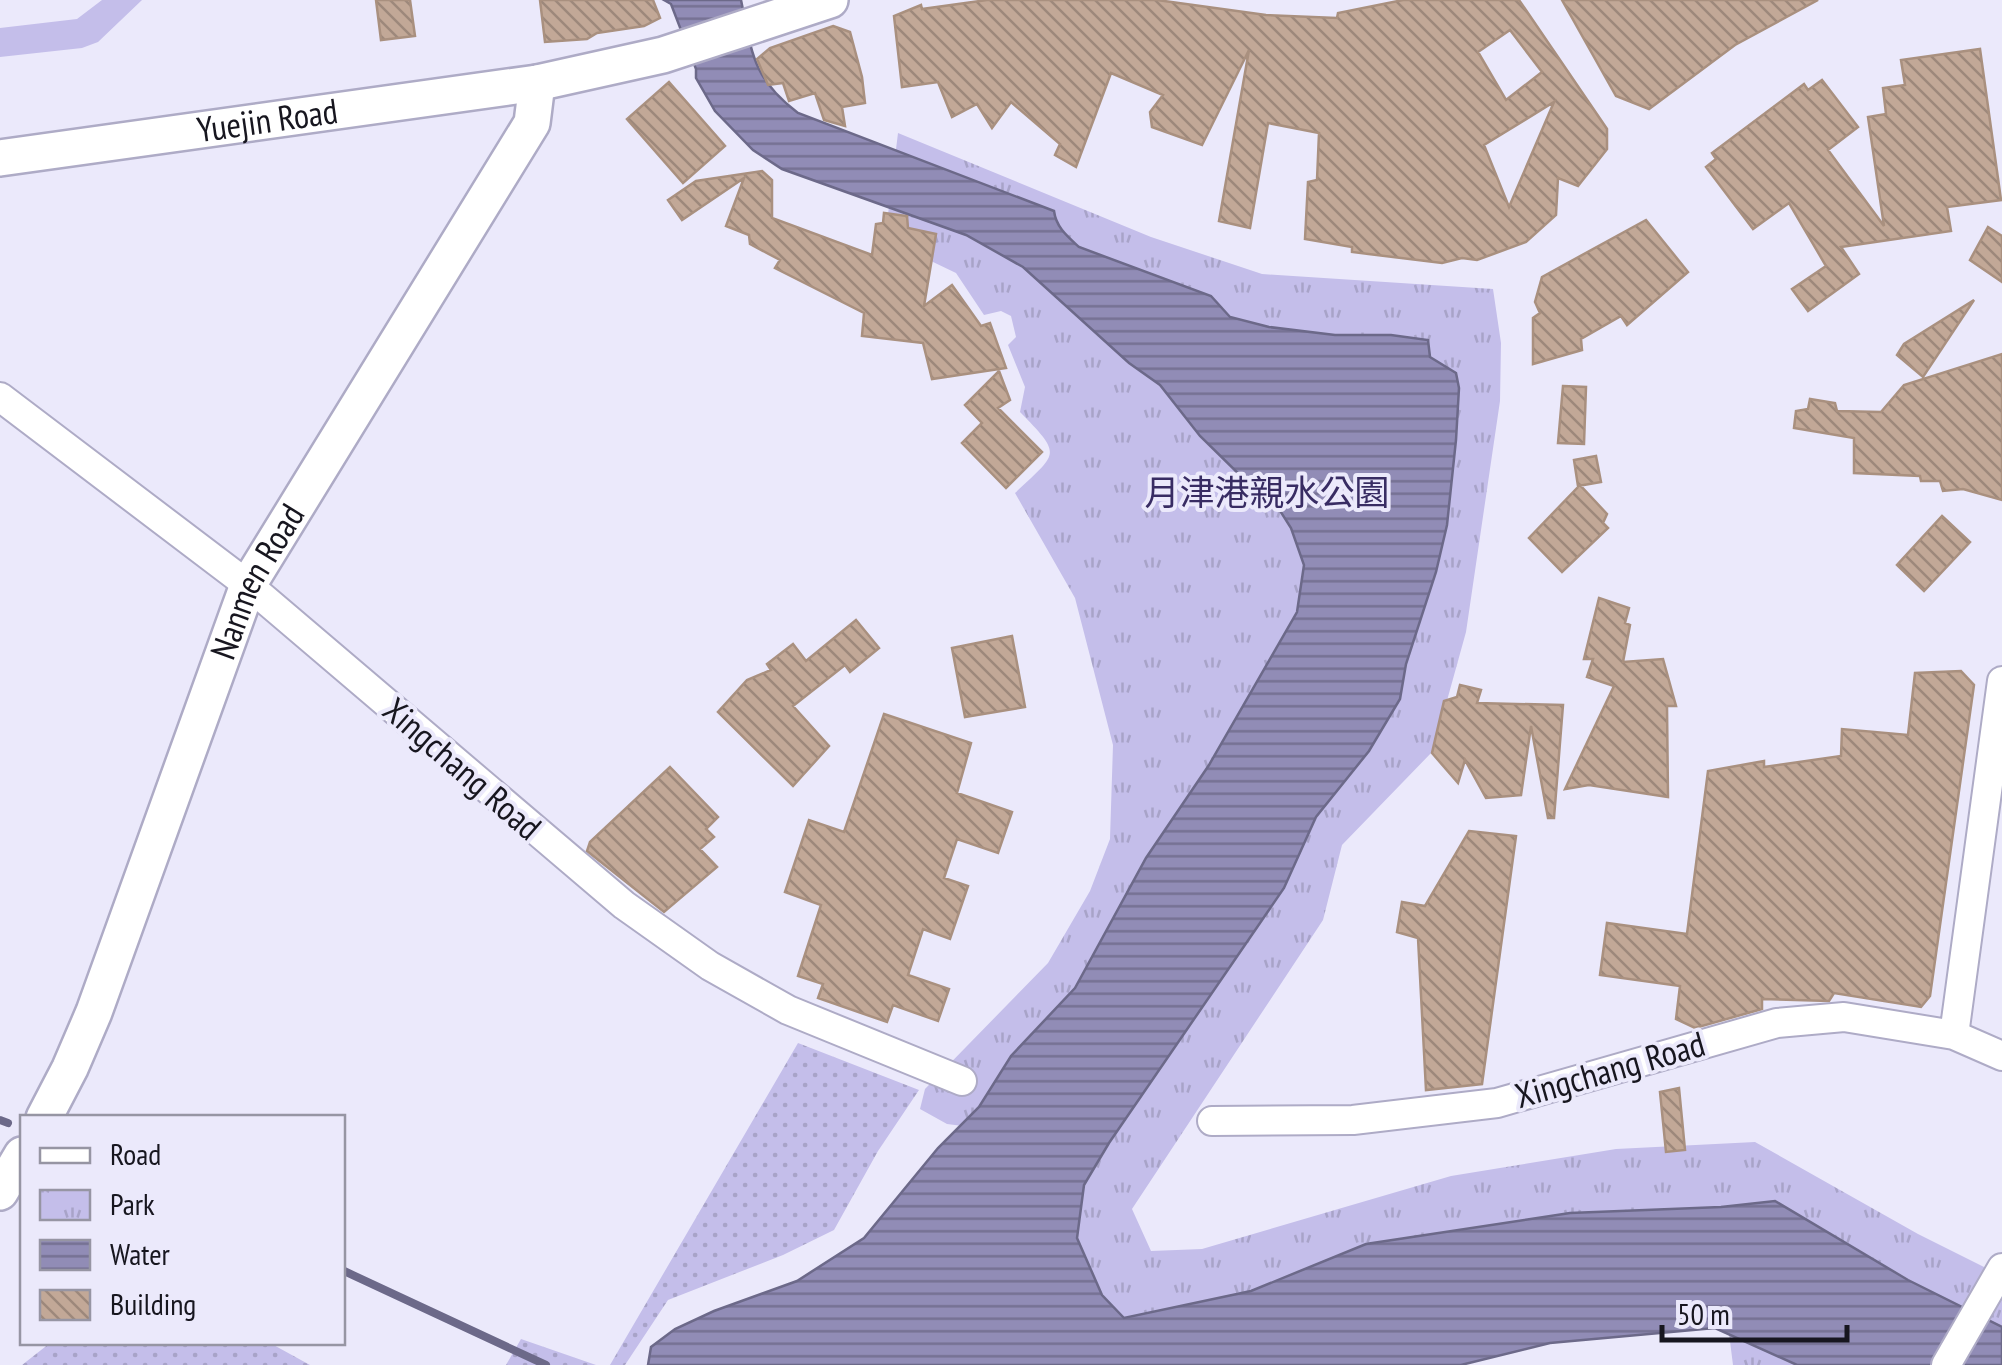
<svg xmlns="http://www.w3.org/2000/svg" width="2002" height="1365" font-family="'PT Sans Narrow','Noto Sans TC',sans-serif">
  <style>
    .grass { fill: url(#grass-dots) }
    .park { fill: url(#park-tufts) }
    .garden { fill: #c4beea }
    .water { fill: url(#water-rules); stroke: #6c6989; stroke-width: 2.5 }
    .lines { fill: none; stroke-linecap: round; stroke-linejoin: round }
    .stream { stroke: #6c6989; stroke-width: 8 }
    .building { fill: url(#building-back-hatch); stroke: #a9907f; stroke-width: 2.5; fill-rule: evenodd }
    .minor-casing { stroke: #aeabc6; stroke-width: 32 }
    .tertiary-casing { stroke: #aeabc6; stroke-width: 40 }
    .minor { stroke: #fff; stroke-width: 28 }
    .tertiary { stroke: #fff; stroke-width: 35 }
    .labels { text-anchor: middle; stroke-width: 8; stroke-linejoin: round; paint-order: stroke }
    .street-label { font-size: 35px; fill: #17161f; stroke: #ebe9fb }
    .park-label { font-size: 35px; fill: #382c63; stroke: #ebe9fb }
  </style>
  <defs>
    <pattern id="grass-dots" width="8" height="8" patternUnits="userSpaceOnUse" patternTransform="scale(2.5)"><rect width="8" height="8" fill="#c4beea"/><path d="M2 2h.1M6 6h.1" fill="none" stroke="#a8a3c8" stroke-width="1.8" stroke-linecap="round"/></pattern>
    <pattern id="park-tufts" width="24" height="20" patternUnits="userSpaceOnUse" patternTransform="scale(2.5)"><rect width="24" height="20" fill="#c4beea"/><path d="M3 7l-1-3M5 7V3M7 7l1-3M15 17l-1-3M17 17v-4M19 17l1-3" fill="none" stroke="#a8a3c8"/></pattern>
    <pattern id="water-rules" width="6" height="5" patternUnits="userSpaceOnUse" patternTransform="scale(2.5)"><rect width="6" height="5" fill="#918cb6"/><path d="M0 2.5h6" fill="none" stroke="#757193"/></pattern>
    <pattern id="building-back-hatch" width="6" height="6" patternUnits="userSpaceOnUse" patternTransform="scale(2.5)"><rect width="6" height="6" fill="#c2a897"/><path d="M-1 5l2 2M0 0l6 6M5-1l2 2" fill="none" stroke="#9d887b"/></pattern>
  </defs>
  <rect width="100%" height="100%" fill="#ebe9fb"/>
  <path class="grass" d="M798 1043 919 1090 878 1151 834 1230 783 1255 668 1300 625 1365H610Z
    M521 1339 596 1365H506Z
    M50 1343H270L310 1365H22Z"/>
  <path class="park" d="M898 133 1151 237 1262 274 1493 289 1501 343 1500 401 1466 632 1433 751 1342 845 1323 920 1132 1209 1151 1251 1202 1249 1451 1176 1616 1149 1755 1142 1918 1234 2002 1276V1365H1733L1715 1222 1133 1344 1067 1251 1095 1143 947 1124 920 1109 925 1089 1048 963 1090 891 1110 839 1113 745 1075 598 1015 493C1058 452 1063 456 1020 412L1025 387 1008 345 1016 337 1011 316 1001 311 984 315 956 273 885 239Z"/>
  <path class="garden" d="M102 0H142L98 42 82 48 0 57V28L77 19Z"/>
  <path class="water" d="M664 0H741C752 53 752 78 798 113L1054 211C1056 227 1067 236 1079 247L1211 296 1230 317 1269 327 1335 335H1391L1428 340 1430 357 1456 373 1459 388 1456 440 1447 525 1436 572 1406 664 1400 699 1369 751 1316 817 1284 888 1109 1143 1084 1185 1077 1238 1102 1295 1124 1318 1251 1291 1366 1244 1570 1213 1721 1207 1775 1201 1908 1280 2002 1327V1365H1797L1715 1328 1550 1343 1461 1365H648L651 1347 675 1329 714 1311 797 1281 864 1238 938 1148 979 1107 1011 1056 1075 988 1146 858 1209 765 1297 612 1304 565 1291 528 1279 509 1249 484 1200 436 1160 385 1129 363 1023 267 966 235 782 169 753 150 715 111 696 78V69L671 4Z"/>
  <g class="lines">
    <path class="stream" d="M0 1120 8 1123
      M342 1270 546 1365"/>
  </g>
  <path class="building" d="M376 0H410L415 36 381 40Z
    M540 0H653L660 18 644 26 597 33 587 39 545 42Z
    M987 0H1157L1266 15 1337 18 1338 13 1403 0H1519L1607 129V149L1578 186 1558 178 1556 215 1526 242 1477 260 1462 258 1442 263 1352 252V247L1305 239 1308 182 1317 180 1319 133 1268 123 1250 228 1219 221 1249 50 1202 145 1152 127 1150 112 1163 95 1111 73 1076 167 1055 155 1060 144 1011 102 992 128 977 104 952 117 938 82 902 87 894 16 921 5 922 9ZM1510 30 1542 72 1506 100 1478 52ZM1554 102 1509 207 1484 145Z
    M1562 0H1818L1735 45 1649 109 1616 96Z
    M833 26 850 32 862 77 865 103 842 107 845 126 824 120 815 93 789 101 783 83 768 85 757 59 770 48Z
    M1980 49 2001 200 1947 207 1951 231 1841 247 1859 274 1808 311 1792 289 1826 266 1789 203 1753 229 1706 167 1716 159 1712 153 1804 84 1808 90 1822 80 1858 127 1828 150 1884 226 1868 117 1886 114 1883 88 1905 85 1901 60Z
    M669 82 725 146 683 183 627 119Z
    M762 171 772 180V218L872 255 876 224 883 223 884 213 907 216 908 228 936 234 924 306 952 285 981 326 990 323 1006 368 932 379 923 343 862 336 864 313 775 268 780 260 750 244 749 235 726 226 744 178 682 220 668 200 696 181Z
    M1646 220 1688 272 1627 325 1621 316 1581 339 1582 350 1533 364V318L1540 313 1535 302 1542 277Z
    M1988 227 2002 236V282L1970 260Z
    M1974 300 1923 377 1897 355 1904 344Z
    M2002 354V500L1963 489 1943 491 1940 481H1921L1920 476 1854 473V438L1794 428 1796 411 1808 409 1810 399 1835 403 1837 411 1881 412 1904 385Z
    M999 371 1010 400 998 408 1042 452 1006 488 962 443 982 423 965 405Z
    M1563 386 1586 387 1584 444 1558 443Z
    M1596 456 1601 482 1578 486 1574 460Z
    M1580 485 1607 514 1603 523 1608 528 1562 572 1529 538Z
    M1942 516 1970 542 1924 591 1897 565Z
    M1599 598 1629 608 1625 623 1630 625 1623 662 1663 659 1676 706H1667L1668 797 1589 785 1565 789 1614 686 1587 677 1593 659H1584Z
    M856 620 879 648 850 672 845 665 793 706 829 746 793 786 718 712 747 680 771 670 767 664 793 644 806 661Z
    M1012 636 1025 707 965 717 952 648Z
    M1961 671 1974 685 1930 996 1921 1007 1834 993 1829 1001 1762 999V1009L1695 1028 1676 1019 1680 986 1600 975 1607 923 1687 934 1708 771 1764 761V767L1841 756 1842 729 1908 735 1915 673Z
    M1460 685 1481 690 1477 703 1563 705 1554 818H1548L1531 726 1521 795 1486 798 1465 760 1458 783 1432 753 1444 701 1457 697Z
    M884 714 971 743 957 793 1012 812 998 853 957 839 944 878 968 886 950 939 923 929 908 975 949 989 938 1021 893 1005 887 1022 818 998 823 984 798 976 821 905 785 892 809 820 844 832Z
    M670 767 718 817 706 829 714 837 700 849 717 867 664 912 587 851 590 842Z
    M1469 831 1516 836 1482 1084 1426 1090 1418 938 1397 932 1402 902 1425 906Z
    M1679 1088 1685 1150 1666 1152 1660 1092Z"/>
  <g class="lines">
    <g class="minor-casing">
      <path id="minor" d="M0 397 248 585 624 905 710 966 788 1010 962 1081
        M1954 1035 2002 681
        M1212 1121 1353 1120 1497 1103 1777 1023 1844 1017 1954 1035 2002 1056
        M1946 1365 2002 1268"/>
    </g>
    <g class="tertiary-casing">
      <g id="tertiary">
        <path id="s1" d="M0 158 537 83 663 55 830 0"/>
        <path id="s2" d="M44 1118 70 1068 94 1012 248 585 532 123 537 83"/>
        <path d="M0 1192 22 1155"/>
      </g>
    </g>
    <use href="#minor" class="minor"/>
    <use href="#tertiary" class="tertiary"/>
  </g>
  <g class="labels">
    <g class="street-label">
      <text dy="12" stroke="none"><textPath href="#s1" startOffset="270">Yuejin Road</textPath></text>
      <text dy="12" stroke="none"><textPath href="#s2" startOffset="578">Nanmen Road</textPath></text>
      <text transform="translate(462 769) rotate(41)" y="12">Xingchang Road</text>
      <text transform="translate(1610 1070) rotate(-16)" y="12">Xingchang Road</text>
    </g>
    <g class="park-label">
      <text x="1267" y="505">月津港親水公園</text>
    </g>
  </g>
  <rect x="20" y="1115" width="325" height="230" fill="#ebe9fb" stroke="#9695a3" stroke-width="2.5"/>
  <rect x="40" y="1148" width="50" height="15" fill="#ffffff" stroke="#9695a3" stroke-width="2.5"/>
  <text x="110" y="1165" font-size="30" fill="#17161f">Road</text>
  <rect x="40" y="1190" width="50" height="30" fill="url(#park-tufts)" stroke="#9695a3" stroke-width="2.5"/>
  <text x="110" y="1215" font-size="30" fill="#17161f">Park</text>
  <rect x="40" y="1240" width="50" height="30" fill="url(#water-rules)" stroke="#9695a3" stroke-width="2.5"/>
  <text x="110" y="1265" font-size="30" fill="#17161f">Water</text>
  <rect x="40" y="1290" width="50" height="30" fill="url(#building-back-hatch)" stroke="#9695a3" stroke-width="2.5"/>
  <text x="110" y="1315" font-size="30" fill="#17161f">Building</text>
  <path d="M1662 1325v15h185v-15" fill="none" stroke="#17161f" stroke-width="5"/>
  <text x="1677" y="1325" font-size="30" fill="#17161f" stroke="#ebe9fb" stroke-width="8" paint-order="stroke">50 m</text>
</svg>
